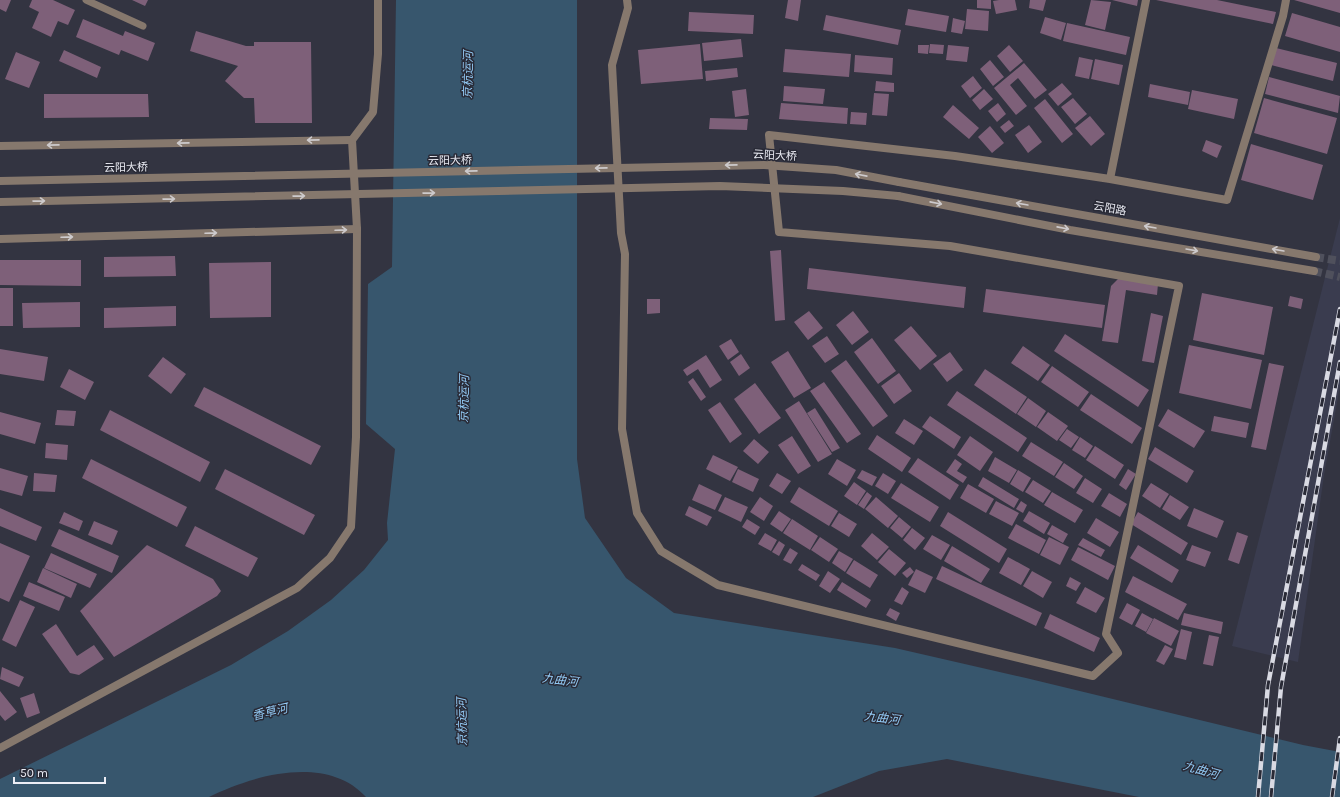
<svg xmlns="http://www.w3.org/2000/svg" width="1340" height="797" font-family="Karla,'Noto Sans SC',sans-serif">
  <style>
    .built { fill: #3a3c4f }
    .water { fill: #37566d }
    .building { fill: #7e6079 }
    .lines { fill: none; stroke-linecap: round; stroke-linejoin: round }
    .tertiary-tunnel { stroke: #4f505c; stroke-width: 8; stroke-dasharray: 8 4; stroke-linecap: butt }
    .service { stroke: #86786d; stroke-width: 7 }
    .minor { stroke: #86786d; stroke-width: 8 }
    .tertiary { stroke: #86786d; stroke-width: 8 }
    .rail-casing { stroke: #d9dae3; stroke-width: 4.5 }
    .rail { stroke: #292a36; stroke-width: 3; stroke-dasharray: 9; stroke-linecap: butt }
    .tertiary-bridge { stroke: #86786d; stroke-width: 8 }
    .oneway { stroke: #cdcacc }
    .labels { text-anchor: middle; stroke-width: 3; stroke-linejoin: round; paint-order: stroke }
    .street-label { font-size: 11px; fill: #ecedf5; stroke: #292a36 }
    .water-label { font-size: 12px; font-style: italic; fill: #92c9f4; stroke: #292a36 }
  </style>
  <rect width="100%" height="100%" fill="#333441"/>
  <path class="built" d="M1340 218V386L1324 475 1298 662 1232 646Z"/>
  <path class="water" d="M396 0H577V459L585 518 626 578 674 613 895 648 1026 678 1303 745 1340 752V797H1139L947 759 879 771 813 797H366C327 754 253 775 209 797H0V779L231 665 288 631 331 600 364 570 388 540 387 523 395 449 366 424 368 284 392 267Z"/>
  <path class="building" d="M0 0H11L6 12 0 9Z
    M32 0H53L75 10 68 25 58 21 51 37 32 28 39 12 29 7Z
    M132 0H148L145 6Z
    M788 0H801L798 21 785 18Z
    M977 0H991V9L977 8Z
    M999 0H1015L1017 10 996 14 993 1Z
    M1030 0H1046L1043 11 1029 8Z
    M1091 0 1111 2 1105 30 1085 25Z
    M1112 0H1138L1137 6Z
    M1156 0H1217L1276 12 1273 24Z
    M1294 0H1340V13Z
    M908 9 949 16 946 32 905 25Z
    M967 9 989 11 988 31 965 29Z
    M689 12 754 15 753 34 688 31Z
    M1292 13 1340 27V52L1285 36Z
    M826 15 901 30 898 45 823 30Z
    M1045 17 1066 23 1061 40 1040 33Z
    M953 18 965 21 962 34 951 32Z
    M83 19 123 36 125 31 155 43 148 61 121 50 119 55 76 37Z
    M1067 23 1130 37 1126 55 1063 41Z
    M196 31 246 46H254V42H311L312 123H255L254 98H244L225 81 238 66 190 51Z
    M741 39 743 57 704 61 702 43Z
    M700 44 703 79 641 84 638 50Z
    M930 44 944 45 943 54 929 53Z
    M918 45H929L928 54 918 53Z
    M948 45 969 47 967 62 946 60Z
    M1009 45 1023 61 1010 72 997 56Z
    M1276 48 1337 63 1333 81 1271 65Z
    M785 49 851 54 849 77 783 72Z
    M64 50 101 67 97 78 59 61Z
    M16 52 40 62 29 88 5 79Z
    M855 55 893 58 892 75 854 72Z
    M1079 57 1093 60 1089 79 1075 76Z
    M1095 59 1123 65 1119 85 1091 79Z
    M990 60 1004 77 993 86 980 69Z
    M1024 63 1047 90 1035 99 1018 78 1010 85 1027 106 1016 115 994 88Z
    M737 68 738 77 706 81 705 71Z
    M973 76 982 88 970 98 961 86Z
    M1269 77 1340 96 1338 113 1265 94Z
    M876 81 894 83V92L875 91Z
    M1062 83 1072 94 1058 106 1048 94Z
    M1150 84 1190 92 1188 105 1148 97Z
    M784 86 825 89 823 104 783 101Z
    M746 89 749 115 735 117 732 91Z
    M984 89 993 99 980 110 972 100Z
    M1192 90 1238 99 1234 119 1188 109Z
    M874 93 889 94 887 116 872 115Z
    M44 94H148L149 117 44 118Z
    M1073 98 1087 114 1075 124 1061 107Z
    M1264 98 1337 118 1327 154 1254 133Z
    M1045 99 1073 134 1062 143 1034 108Z
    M781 103 848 108 847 124 779 119Z
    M998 103 1006 114 997 122 988 111Z
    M953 105 979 128 969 139 943 117Z
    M851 112 867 113 866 125 850 124Z
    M1090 116 1105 134 1091 146 1075 128Z
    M710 118 748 119 747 130 709 129Z
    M1009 120 1014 126 1005 133 1000 127Z
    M1029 125 1042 142 1028 153 1015 135Z
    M990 126 1004 143 992 153 978 137Z
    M1206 140 1222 146 1217 158 1202 151Z
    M1251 144 1323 165 1313 200 1241 180Z
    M781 250 785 320 775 321 770 251Z
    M175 256 176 276 104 277V257Z
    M0 260H81V286L0 285Z
    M271 262V317L210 318 209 263Z
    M809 268 966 287 964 308 807 289Z
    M1119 278 1158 284 1157 295 1126 290 1118 343 1102 341 1111 286Z
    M0 288H13V326H0Z
    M986 289 1105 305 1102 328 983 312Z
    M1202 293 1273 307 1264 355 1193 340Z
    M1290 296 1303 299 1301 309 1288 306Z
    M647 299H660V313L647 314Z
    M80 302V327L23 328 22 303Z
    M176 306V326L104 328V308Z
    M809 311 823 328 808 340 794 322Z
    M853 311 869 332 852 345 836 325Z
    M1151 313 1163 316 1154 363 1142 361Z
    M911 326 937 356 920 370 894 340Z
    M1065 334 1149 390 1138 407 1054 351Z
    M827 336 839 354 825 363 812 346Z
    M872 338 896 371 878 384 854 352Z
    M731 339 739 352 728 360 719 346Z
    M1189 345 1262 360 1251 409 1179 393Z
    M1023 346 1050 365 1038 381 1011 363Z
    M0 349 48 357 44 381 0 374Z
    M788 351 811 388 794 398 771 362Z
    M950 352 963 370 947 382 933 364Z
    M741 354 750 368 739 376 730 362Z
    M706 355 722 380 710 388 698 369 687 376 683 370Z
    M163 357 186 374 171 394 148 376Z
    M846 360 888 416 873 427 831 371Z
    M1269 363 1284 366 1266 450 1251 447Z
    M1052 366 1089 392 1078 407 1041 382Z
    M69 369 94 382 85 400 60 387Z
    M985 369 1027 397 1016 414 974 385Z
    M899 373 912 391 894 404 881 386Z
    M693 378 706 397 701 401 688 382Z
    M824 382 861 434 847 443 810 391Z
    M755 383 781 418 759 434 734 399Z
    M204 387 321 446 311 465 194 406Z
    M957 391 1027 438 1018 452 947 405Z
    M1091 394 1142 428 1132 444 1080 410Z
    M1028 398 1046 411 1036 427 1017 414Z
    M799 401 832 454 818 462 785 410Z
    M720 402 742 434 730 443 708 410Z
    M815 408 840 448 832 452 807 413Z
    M1168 409 1205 431 1194 448 1158 426Z
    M57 410 76 411 74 426 55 425Z
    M110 410 210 462 200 482 100 430Z
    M0 412 41 423 35 444 0 434Z
    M1048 412 1068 426 1057 441 1037 427Z
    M930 416 961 437 954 449 922 427Z
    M1214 416 1249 423 1246 438 1211 431Z
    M904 419 923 431 914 445 895 433Z
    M1067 429 1079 437 1071 448 1059 440Z
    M877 435 911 458 902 472 868 449Z
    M792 436 811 466 798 474 778 445Z
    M970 436 993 452 980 471 957 455Z
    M1080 437 1093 446 1085 458 1072 450Z
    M754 439 769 452 758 464 743 451Z
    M1031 442 1063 462 1054 476 1022 456Z
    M46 443 68 445 67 460 45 458Z
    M1095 446 1124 465 1115 479 1086 460Z
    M1155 447 1194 471 1187 483 1148 459Z
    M713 455 738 467 730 481 706 469Z
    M995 457 1017 470 1009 483 988 471Z
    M918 458 959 485 950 500 908 472Z
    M91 459 187 507 177 527 82 478Z
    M837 459 856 470 847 486 828 474Z
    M955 459 962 464 957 471 967 477 963 483 946 472Z
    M1064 463 1083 476 1074 489 1055 477Z
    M0 468 28 476 22 496 0 490Z
    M225 469 315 515 304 535 215 489Z
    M738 469 759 479 753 492 732 482Z
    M1128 469 1136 474 1126 490 1119 485Z
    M862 470 877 477 872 486 857 478Z
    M1018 470 1031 478 1023 492 1010 484Z
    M34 473 57 475 55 492 33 491Z
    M777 473 791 481 782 494 769 486Z
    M883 473 896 481 888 494 875 486Z
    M983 477 1019 499 1014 508 978 486Z
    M1085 478 1102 489 1093 503 1076 493Z
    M1033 480 1051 491 1043 503 1025 492Z
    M854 482 866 491 857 505 844 496Z
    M901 483 939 507 930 522 891 498Z
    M1151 483 1169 494 1160 508 1142 496Z
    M699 484 722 495 715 510 692 500Z
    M968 484 994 499 986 513 960 498Z
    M799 487 838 511 829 526 790 502Z
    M867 492 872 496 864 509 858 505Z
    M1052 492 1083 510 1075 523 1044 505Z
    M1109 493 1127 504 1120 517 1101 506Z
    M1170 495 1189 507 1180 520 1162 509Z
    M725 497 748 507 741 522 718 511Z
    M760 497 773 506 764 521 750 512Z
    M876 497 898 516 888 528 865 509Z
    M996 501 1019 513 1012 526 989 514Z
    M1021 501 1027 505 1023 513 1016 509Z
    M689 506 712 517 707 526 685 515Z
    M0 508 42 527 36 541 0 526Z
    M1194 508 1224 521 1217 538 1187 526Z
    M779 511 791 519 782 532 770 524Z
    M1029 511 1050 523 1044 534 1023 521Z
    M64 512 83 521 79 531 59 523Z
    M948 512 1007 549 999 563 940 526Z
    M1138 512 1188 543 1181 555 1131 524Z
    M839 513 857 524 849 537 831 526Z
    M899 517 911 527 902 538 890 528Z
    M1096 518 1119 532 1110 547 1087 533Z
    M747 519 760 527 755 535 742 527Z
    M792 519 818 536 810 550 783 533Z
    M94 521 118 531 112 545 88 535Z
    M1016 524 1046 540 1039 554 1008 538Z
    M1052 525 1068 534 1063 543 1047 534Z
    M195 526 258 558 248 577 185 546Z
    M912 528 925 538 915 550 903 540Z
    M59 529 119 556 112 573 51 546Z
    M1237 532 1248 536 1239 564 1228 560Z
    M765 533 777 540 771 551 758 544Z
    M872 533 889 547 877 560 861 546Z
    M932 535 950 545 941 560 923 549Z
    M820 537 838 549 829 562 811 550Z
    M1049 537 1069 547 1060 565 1040 555Z
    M1083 538 1105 550 1101 557 1078 545Z
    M779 541 785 545 779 556 772 552Z
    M0 543 30 556 9 602 0 598Z
    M147 545 213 579 221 591 217 596 114 657 80 611Z
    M1138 545 1179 570 1172 583 1130 558Z
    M1192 545 1211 552 1205 567 1186 560Z
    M952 546 990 569 981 583 944 561Z
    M1078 547 1115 566 1108 580 1071 560Z
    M790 548 798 553 791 564 783 560Z
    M889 549 906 563 895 576 878 562Z
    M839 551 853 559 845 572 832 563Z
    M51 553 97 574 90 588 44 568Z
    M1008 557 1030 569 1021 585 999 573Z
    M854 560 878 575 870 588 846 573Z
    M802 564 820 575 816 581 798 570Z
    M942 566 1042 613 1036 626 936 579Z
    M910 567 914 572 907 578 902 573Z
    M43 568 77 584 71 598 37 582Z
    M916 569 933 577 925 593 908 585Z
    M828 571 840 579 830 593 819 586Z
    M1032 571 1052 582 1043 598 1023 586Z
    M1133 576 1187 604 1178 620 1125 592Z
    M1070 577 1081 583 1076 591 1066 586Z
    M29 582 65 597 59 611 23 596Z
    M842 582 871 600 866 608 837 590Z
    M902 587 909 592 902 605 894 601Z
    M1085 587 1105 598 1096 613 1076 603Z
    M20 600 35 607 16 647 2 640Z
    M1127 603 1140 610 1132 625 1119 618Z
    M890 608 900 613 896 621 886 615Z
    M1142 613 1153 619 1146 632 1135 626Z
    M1184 613 1223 622 1221 634 1181 625Z
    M1050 614 1100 638 1094 652 1044 628Z
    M1154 618 1179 631 1171 646 1146 633Z
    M56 624 77 656 94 645 104 659 79 675 70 673 42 634Z
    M1181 629 1192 632 1186 660 1174 657Z
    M1209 635 1219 637 1213 666 1203 664Z
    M1165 645 1173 649 1164 665 1156 661Z
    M2 667 24 677 19 687 0 679Z
    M0 691 17 712 5 721 0 715Z
    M34 693 40 713 27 718 20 698Z"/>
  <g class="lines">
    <path class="tertiary-tunnel" d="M1316 257 1340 261
      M1314 271 1340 277"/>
    <path class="service" d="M86 0 143 26"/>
    <path class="minor" d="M627 0 628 8 612 65 621 233 625 254 622 429 637 513 661 551 718 585 1093 676 1118 653 1106 634 1179 286 950 246 779 232 769 135 955 156 1110 179 1227 200 1283 16 1286 0
      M1110 179 1146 0
      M0 748 297 588 330 558 351 527 356 437 357 229 352 140 373 112 378 54V0"/>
    <path class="tertiary" d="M0 146 352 140
      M899 182 1316 257
      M898 196 1070 230 1314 271
      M0 239 357 229"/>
    <g class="rail-casing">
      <path id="rail" d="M1258 797 1268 685 1340 309
        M1271 797 1281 687 1340 362
        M1332 797 1340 738"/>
    </g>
    <use href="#rail" class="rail"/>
    <path class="tertiary-bridge" d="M0 181 764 165 836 170 899 182
      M0 202 720 186 843 191 898 196"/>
  </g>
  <defs><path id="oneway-shaft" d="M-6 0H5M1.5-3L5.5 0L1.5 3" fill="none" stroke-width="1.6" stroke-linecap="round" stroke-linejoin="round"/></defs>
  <g class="oneway">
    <use href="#oneway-shaft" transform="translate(313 140) rotate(179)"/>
    <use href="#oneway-shaft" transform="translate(183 143) rotate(179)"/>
    <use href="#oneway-shaft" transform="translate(53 145) rotate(179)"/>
    <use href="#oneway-shaft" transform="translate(731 165) rotate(179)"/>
    <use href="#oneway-shaft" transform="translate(601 168) rotate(179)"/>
    <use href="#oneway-shaft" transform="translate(471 171) rotate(179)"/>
    <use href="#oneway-shaft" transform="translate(861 175) rotate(-169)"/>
    <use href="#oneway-shaft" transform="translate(429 193) rotate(-1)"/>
    <use href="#oneway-shaft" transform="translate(299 196) rotate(-1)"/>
    <use href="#oneway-shaft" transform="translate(169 199) rotate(-1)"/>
    <use href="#oneway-shaft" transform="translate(39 201) rotate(-1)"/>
    <use href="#oneway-shaft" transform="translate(936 203) rotate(11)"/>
    <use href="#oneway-shaft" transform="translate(1022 204) rotate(-170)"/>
    <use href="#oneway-shaft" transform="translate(1150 227) rotate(-170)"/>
    <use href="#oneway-shaft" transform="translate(1063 228) rotate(11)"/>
    <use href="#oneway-shaft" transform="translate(341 230) rotate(-2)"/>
    <use href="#oneway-shaft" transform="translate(211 233) rotate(-2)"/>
    <use href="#oneway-shaft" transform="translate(67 237) rotate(-2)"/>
    <use href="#oneway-shaft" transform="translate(1192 250) rotate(10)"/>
    <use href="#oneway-shaft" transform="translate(1278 250) rotate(-170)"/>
  </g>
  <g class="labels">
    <g class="street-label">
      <text transform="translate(775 155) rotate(3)" y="4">云阳大桥</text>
      <text transform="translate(450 160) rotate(-1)" y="4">云阳大桥</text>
      <text transform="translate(126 167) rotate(-1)" y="4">云阳大桥</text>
      <text transform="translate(1110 208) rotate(10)" y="4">云阳路</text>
    </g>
    <g class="water-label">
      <text transform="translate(468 75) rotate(-89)" y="4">京杭运河</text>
      <text transform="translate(464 399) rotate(-89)" y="4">京杭运河</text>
      <text transform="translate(560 680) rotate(7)" y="4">九曲河</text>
      <text transform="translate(270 712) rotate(-13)" y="4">香草河</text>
      <text transform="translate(882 718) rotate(7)" y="4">九曲河</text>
      <text transform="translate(462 722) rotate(-91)" y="4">京杭运河</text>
      <text transform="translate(1201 770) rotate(16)" y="4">九曲河</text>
    </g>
  </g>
  <path d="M14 777v6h91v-6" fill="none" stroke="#ecedf5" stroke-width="2"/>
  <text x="20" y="777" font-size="12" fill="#ecedf5" stroke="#292a36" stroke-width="3" paint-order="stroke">50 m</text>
</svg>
